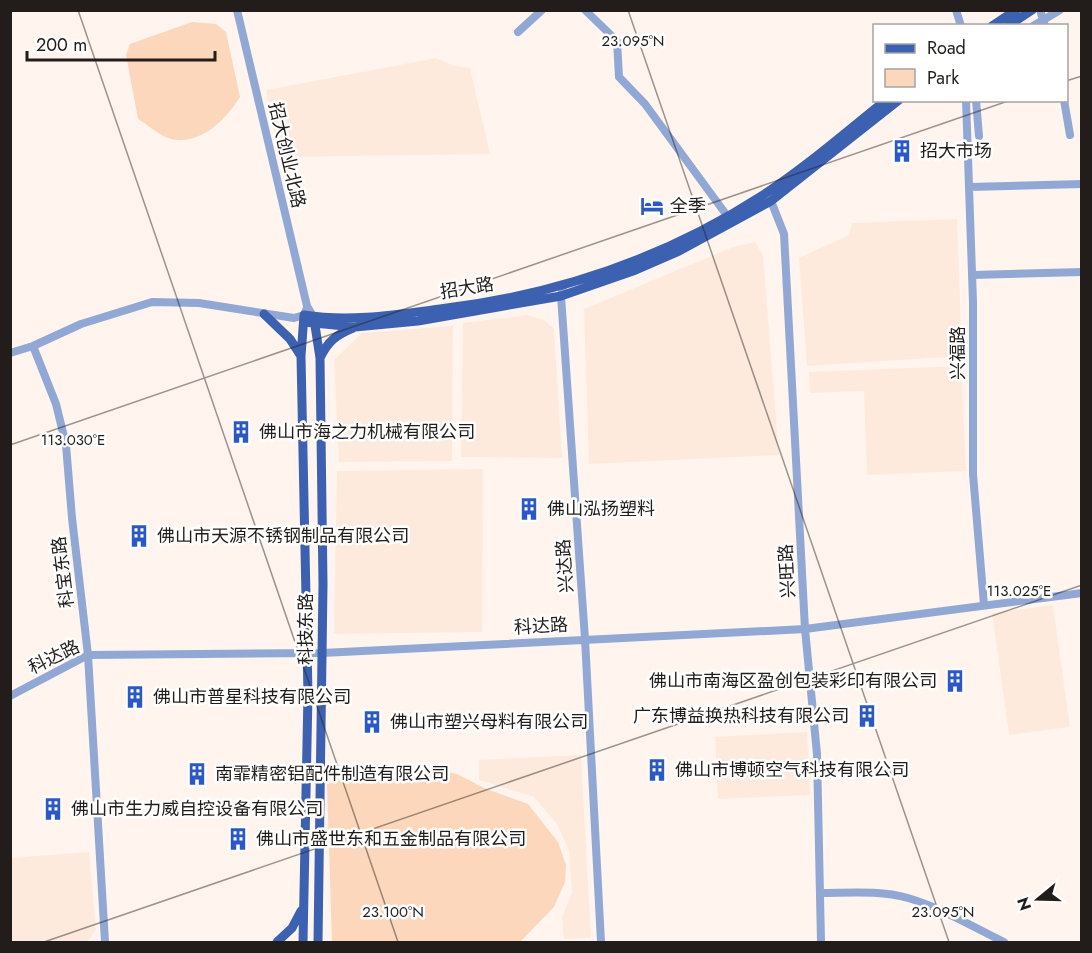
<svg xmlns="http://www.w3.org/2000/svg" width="1092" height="953" font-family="Jost,'Noto Sans SC',sans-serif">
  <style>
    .built { fill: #fdeadd }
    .green { fill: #fcd7bc }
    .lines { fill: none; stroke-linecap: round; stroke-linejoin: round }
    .minor { stroke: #91a7d4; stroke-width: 8 }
    .major { stroke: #3d61b1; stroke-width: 9 }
    .ticks { fill: none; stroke: #221d1a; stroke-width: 1.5; stroke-opacity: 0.45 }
    .labels { text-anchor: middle; stroke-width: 5; stroke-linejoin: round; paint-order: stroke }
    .poi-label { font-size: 18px; fill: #221d1a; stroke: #fff; text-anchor: start }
    .street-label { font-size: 18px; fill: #221d1a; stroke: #fff }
    .ticks-label { font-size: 15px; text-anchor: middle; fill: #221d1a; stroke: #fff; stroke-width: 5; stroke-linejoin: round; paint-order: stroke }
  </style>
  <rect width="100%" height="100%" fill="#fff5ee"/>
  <path class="built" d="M436 58 455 66 470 68 490 154 279 157 266 90Z
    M957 219 962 356 807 366 799 258 849 235 852 223Z
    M755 242 763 255 779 455 589 464 584 309 733 247Z
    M528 315 544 320 554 329 562 458 461 457 463 323Z
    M453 326 452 461 339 462 334 360 362 333Z
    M961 366 966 471 867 475 864 391 810 393 809 372Z
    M483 469 482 632 334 634 337 471Z
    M1053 605 1070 727 1009 735 992 613Z
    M807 732 810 795 718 799 715 737Z
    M581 755 591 938 564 939 562 917 572 893 569 851 557 824 534 797 479 780V760Z
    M89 852 96 929 91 938 86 942H11V858Z"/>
  <path class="green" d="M192 22 216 24 226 32 240 97C225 120 202 145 171 139 160 136 148 125 138 119L126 55 130 44Z
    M424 768 457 774 484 788 528 804 558 842 566 865 565 882 554 907 520 942H332L327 784 356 776Z"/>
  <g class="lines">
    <path class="minor" d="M237 10 307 306 313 316
      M585 10 617 41 619 77 645 104 728 217
      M956 10 961 26
      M1040 10 1045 26
      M1033 26 1060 10
      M518 32 542 10
      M966 100 973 302V474L984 605
      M976 100 979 136
      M1064 100 1070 135
      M969 187 1082 184
      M766 194 771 201 784 234 805 629 817 754 821 942
      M972 275 1082 272
      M563 287 561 296 585 639 601 942
      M33 346 56 404 66 445 72 518 88 655 105 942
      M10 353 33 346 81 324 152 302 199 303 294 318 304 315 306 310
      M10 696 88 655 322 653 805 629 1082 593
      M820 893C848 893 880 890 908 898 942 908 973 927 1004 942"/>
    <path class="major" d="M992 26 1016 10
      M1008 26 1032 10
      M264 314 290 339 301 356
      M314 319 320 358 323 584 318 942
      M304 322 355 327 418 321 561 296 633 271 679 251 771 201 899 100
      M320 358C328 341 336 335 353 328
      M277 942 292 928 301 911
      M303 942 308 694 301 356 304 315C349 322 394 315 440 309 556 295 664 259 763 195 806 167 846 132 886 100"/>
  </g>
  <path class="ticks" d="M78 10 398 942M628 10 949 942M1066 81 1082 76M10 445 1011 100M44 942 1082 585"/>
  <defs>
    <g id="building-bare" transform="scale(1.8)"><path d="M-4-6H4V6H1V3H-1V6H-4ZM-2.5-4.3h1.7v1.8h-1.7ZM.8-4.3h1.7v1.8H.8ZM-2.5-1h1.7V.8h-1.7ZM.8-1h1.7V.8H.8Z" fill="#2a59c7" stroke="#fff" stroke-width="2.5" paint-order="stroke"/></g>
    <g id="hotel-bare" transform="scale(1.8)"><path d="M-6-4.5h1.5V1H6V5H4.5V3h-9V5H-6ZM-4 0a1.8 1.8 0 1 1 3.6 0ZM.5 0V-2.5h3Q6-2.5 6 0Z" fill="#2a59c7" stroke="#fff" stroke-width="2.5" paint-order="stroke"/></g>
  </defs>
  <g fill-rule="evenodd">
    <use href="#building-bare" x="902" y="151"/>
    <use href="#hotel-bare" x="652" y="206"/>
    <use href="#building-bare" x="241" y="432"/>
    <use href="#building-bare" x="529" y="509"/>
    <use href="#building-bare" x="139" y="536"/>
    <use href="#building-bare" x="955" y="681"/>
    <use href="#building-bare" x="135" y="697"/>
    <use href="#building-bare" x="867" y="716"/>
    <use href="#building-bare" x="372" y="722"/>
    <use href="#building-bare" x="657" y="770"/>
    <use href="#building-bare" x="197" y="774"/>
    <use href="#building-bare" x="53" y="809"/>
    <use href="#building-bare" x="238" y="839"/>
  </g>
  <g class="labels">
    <g class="poi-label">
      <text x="920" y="157">招大市场</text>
      <text x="670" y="212">全季</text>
      <text x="259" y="438">佛山市海之力机械有限公司</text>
      <text x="547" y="515">佛山泓扬塑料</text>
      <text x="157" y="542">佛山市天源不锈钢制品有限公司</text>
      <text x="937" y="687" text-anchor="end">佛山市南海区盈创包装彩印有限公司</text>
      <text x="153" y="703">佛山市普星科技有限公司</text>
      <text x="849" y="722" text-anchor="end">广东博益换热科技有限公司</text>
      <text x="390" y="728">佛山市塑兴母料有限公司</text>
      <text x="675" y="776">佛山市博顿空气科技有限公司</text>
      <text x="215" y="780">南霏精密铝配件制造有限公司</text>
      <text x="71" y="815">佛山市生力威自控设备有限公司</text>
      <text x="256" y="845">佛山市盛世东和五金制品有限公司</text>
    </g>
    <g class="street-label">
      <text transform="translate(287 155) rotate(77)" y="6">招大创业北路</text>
      <text transform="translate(467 288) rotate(-9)" y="6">招大路</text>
      <text transform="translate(958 353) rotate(-90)" y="6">兴福路</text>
      <text transform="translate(565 566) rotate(-94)" y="6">兴达路</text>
      <text transform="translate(787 571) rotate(-93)" y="6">兴旺路</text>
      <text transform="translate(63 572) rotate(-97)" y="6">科宝东路</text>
      <text transform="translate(541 626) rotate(-3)" y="6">科达路</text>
      <text transform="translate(306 629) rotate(-90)" y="6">科技东路</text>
      <text transform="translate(54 657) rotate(-26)" y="6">科达路</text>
    </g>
  </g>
  <g class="ticks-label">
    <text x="633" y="46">23.095°N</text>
    <text x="73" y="445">113.030°E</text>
    <text x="1019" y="596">113.025°E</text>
    <text x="393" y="917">23.100°N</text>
    <text x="943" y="917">23.095°N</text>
  </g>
  <rect width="1092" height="953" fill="none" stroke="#221d1a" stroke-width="24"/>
  <rect x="873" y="24" width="195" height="78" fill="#ffffff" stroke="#a7a5a3" stroke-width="1.5"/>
  <rect x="885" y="44" width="30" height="9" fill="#3d61b1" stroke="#a7a5a3" stroke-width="1.5"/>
  <text x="927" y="54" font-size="18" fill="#221d1a">Road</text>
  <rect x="885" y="69" width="30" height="18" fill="#fcd7bc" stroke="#a7a5a3" stroke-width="1.5"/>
  <text x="927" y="84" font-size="18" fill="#221d1a">Park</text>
  <g transform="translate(1038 899) rotate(251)" stroke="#ffffff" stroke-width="4.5" paint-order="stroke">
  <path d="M0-4.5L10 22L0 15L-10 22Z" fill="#221d1a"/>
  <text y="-9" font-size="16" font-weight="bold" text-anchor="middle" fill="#221d1a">N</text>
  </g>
  <path d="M27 51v9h188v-9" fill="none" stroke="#221d1a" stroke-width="3"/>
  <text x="36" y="51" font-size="18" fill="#221d1a" stroke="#ffffff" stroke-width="4.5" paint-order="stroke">200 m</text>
</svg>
